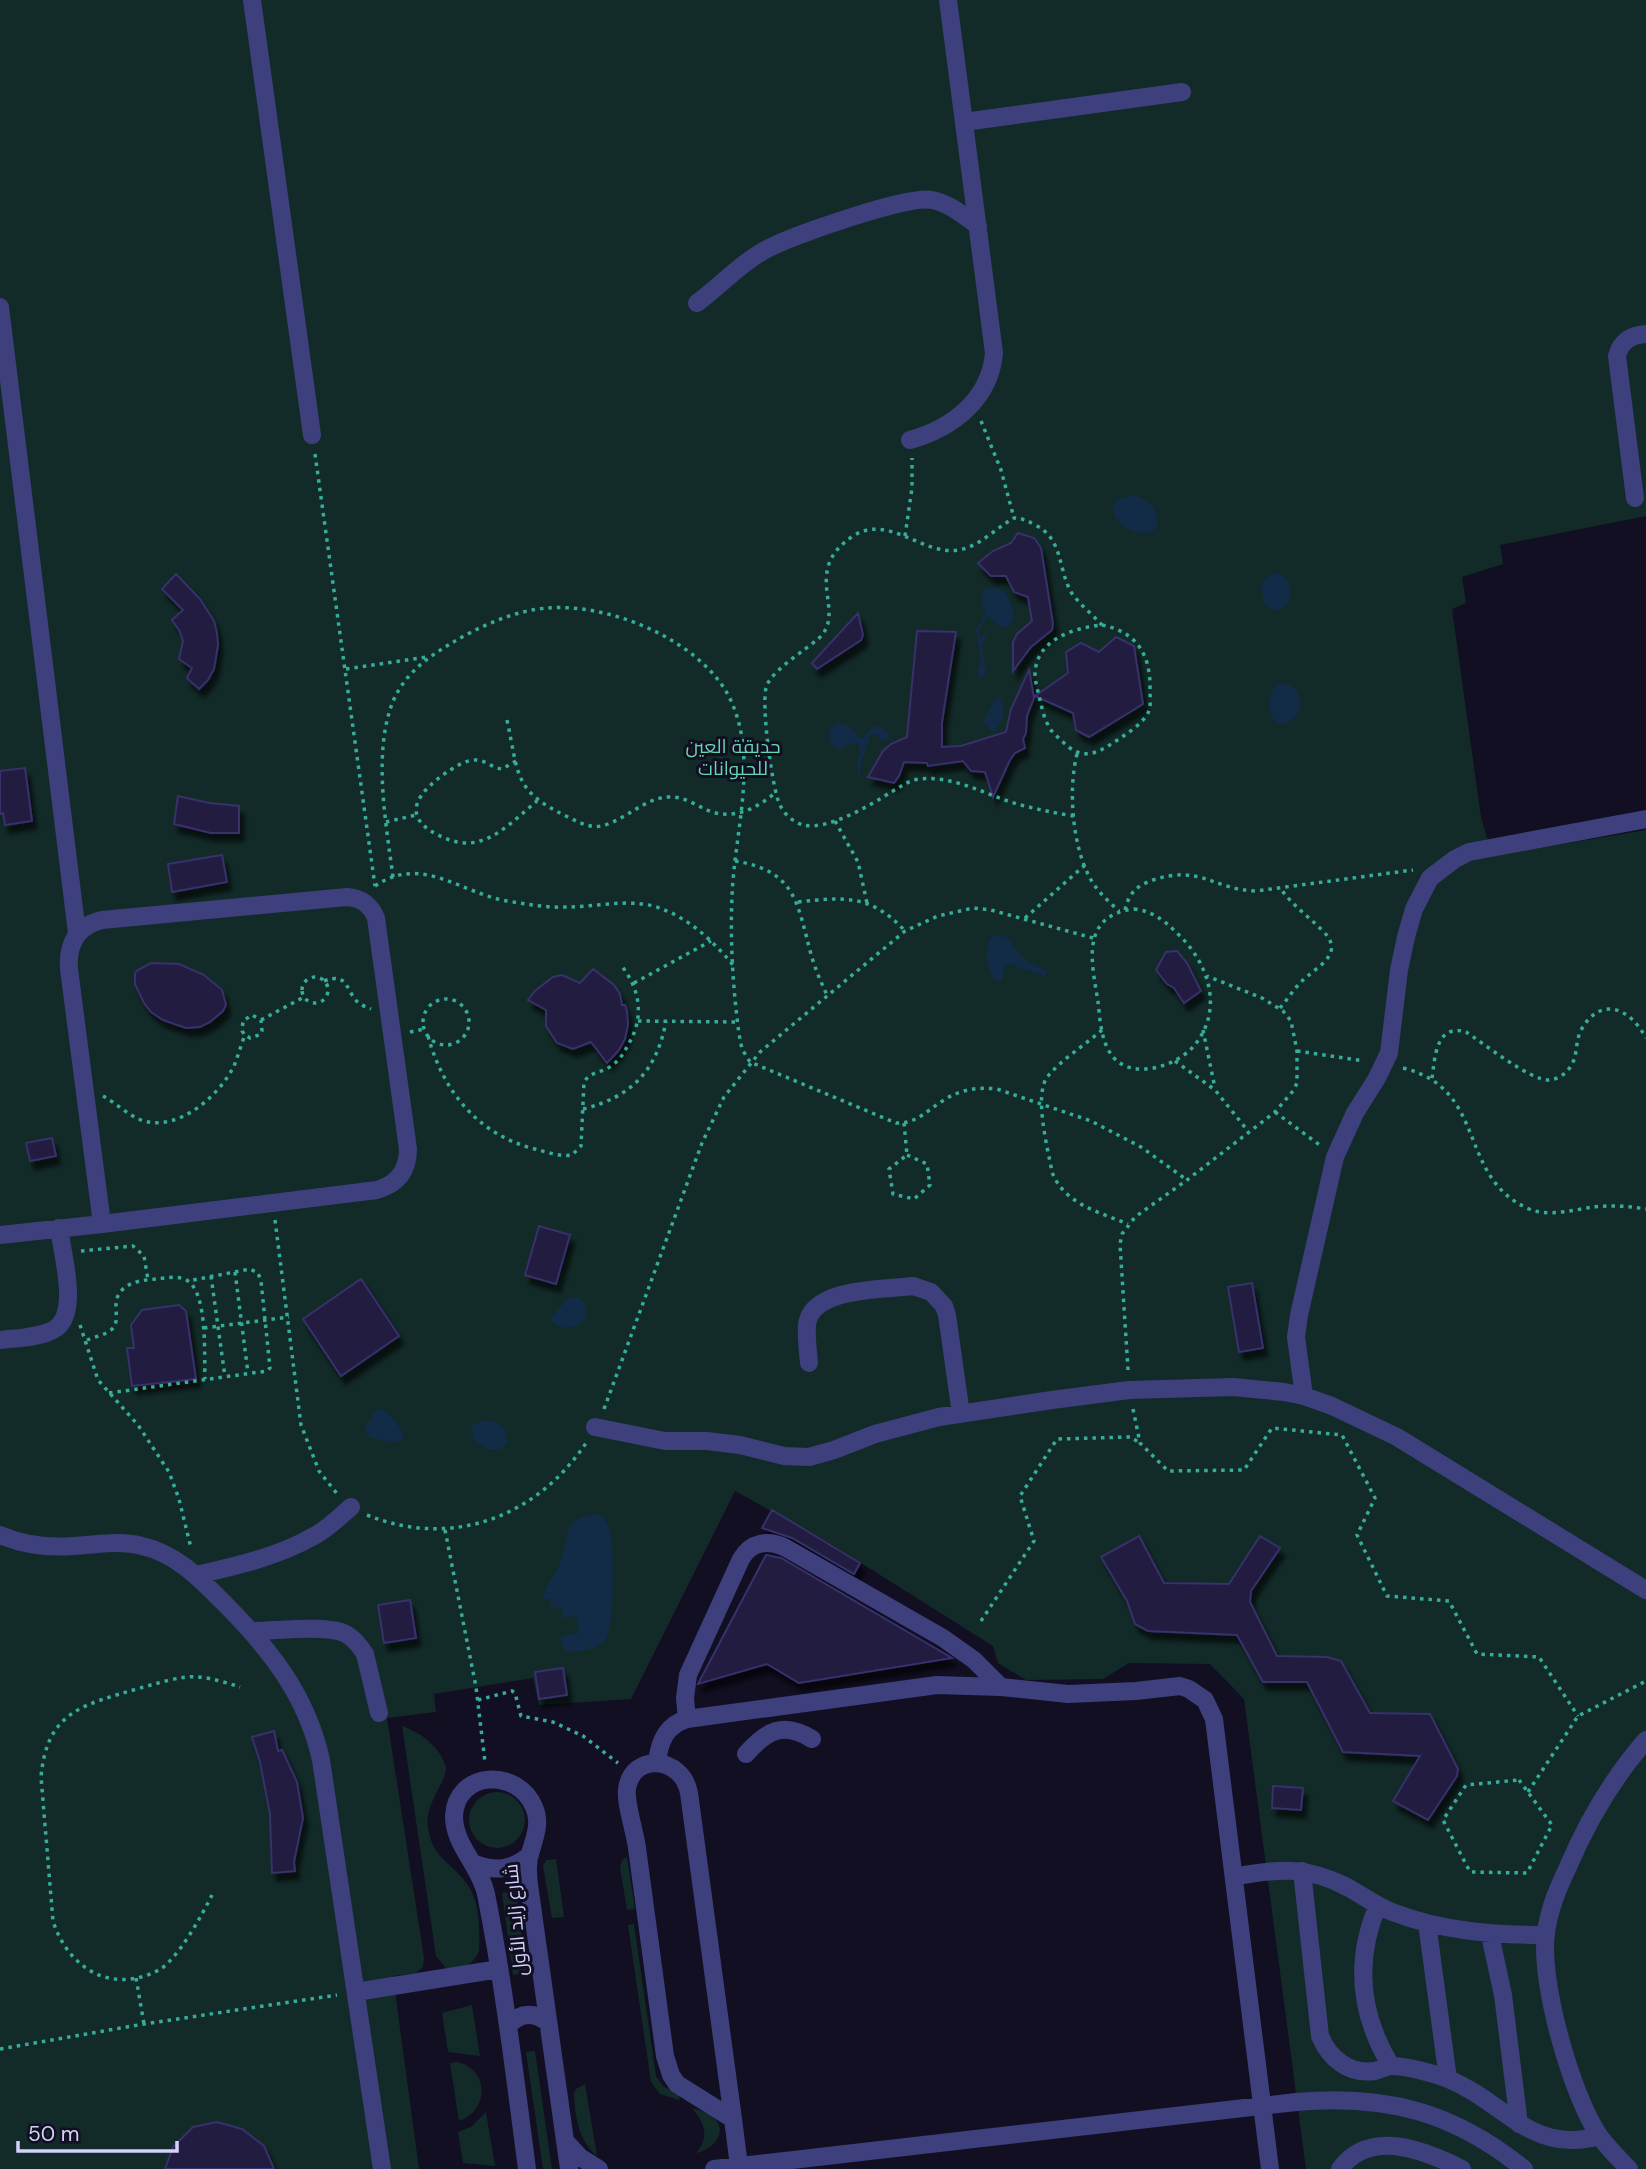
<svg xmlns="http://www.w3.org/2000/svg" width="1646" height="2169" font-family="'DM Sans',Cairo,sans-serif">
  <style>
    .green { fill: #122b28 }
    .water { fill: #122b47 }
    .building { fill: #211c41; stroke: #37306b; stroke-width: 2; filter: url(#shadow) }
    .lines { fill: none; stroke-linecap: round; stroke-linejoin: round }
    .path { stroke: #37ac9a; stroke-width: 3.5; stroke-dasharray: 3.5 5; stroke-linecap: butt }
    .minor { stroke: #3d407d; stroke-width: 18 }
    .labels { text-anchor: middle; stroke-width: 6; stroke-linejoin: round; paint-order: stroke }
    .park-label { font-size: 19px; fill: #63d7b0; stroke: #110f21 }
    .street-label { font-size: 19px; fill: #d3d2fc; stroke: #110f21 }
  </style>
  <defs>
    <filter id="shadow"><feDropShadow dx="4.5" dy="8" stdDeviation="2" flood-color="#0009"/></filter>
  </defs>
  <rect width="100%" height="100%" fill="#110f21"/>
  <path class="green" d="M0 0H1646V516L1500 545 1503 564 1462 577 1466 603 1452 609 1481 817 1492 856 1646 830V2169H1306L1244 1699 1210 1664 1129 1663 1103 1679 1026 1680 998 1663 993 1646 834 1546 735 1491 631 1699 539 1705 533 1678 434 1694 436 1712 387 1718 424 1958 423 1967 416 1973 393 1976 419 2169H0Z
    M402 1726C421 1733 437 1744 445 1764 451 1779 423 1803 428 1828 433 1860 452 1862 467 1884 480 1900 480 1931 479 1951 473 1966 461 1970 446 1968L436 1956Z
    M469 1820a28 28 0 1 1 56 0a28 28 0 1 1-56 0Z
    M627 1857 635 1909 627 1910 620 1867 622 1860Z
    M556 1859 564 1917 552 1918 543 1866 546 1860Z
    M516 1891 527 1973 513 1975 502 1893Z
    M634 1924 656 2076 663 2086 680 2095 679 2100 660 2094 651 2082 628 1925Z
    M472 2005 480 2056 448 2052 442 2013Z
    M535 2051 552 2169H543L526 2052Z
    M457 2062C490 2069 489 2111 459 2121L450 2063Z
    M585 2084 597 2156C578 2140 575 2117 574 2093L576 2089Z
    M692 2108C699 2110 707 2112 713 2117 730 2132 712 2150 696 2153 710 2137 705 2123 692 2108Z
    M486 2112 495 2166 463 2163 458 2132 471 2127Z"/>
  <path class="water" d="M1134 495C1139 497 1145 499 1149 503 1158 511 1163 532 1146 533 1119 535 1094 499 1134 495Z
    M1279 573C1291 580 1293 595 1287 606L1274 611 1266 606C1259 591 1260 574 1279 573Z
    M996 588 1006 593C1011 603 1018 615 1009 625 997 632 995 620 988 616L980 628 979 637 987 634 982 646 986 674 980 678 977 670 981 663 976 630 985 613 981 594 985 589Z
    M1284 683C1297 686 1301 695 1301 709L1292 721 1284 724 1276 723C1267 710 1267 698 1276 685Z
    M999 698C1008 707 1003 725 993 732L983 722 994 700Z
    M838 723 850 726 861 740 873 727H883L889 734V738L885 741H881L876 734 871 735 861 762 860 774H858C854 763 863 753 858 744L852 743 839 749C830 746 828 738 830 729Z
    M996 935 1007 937 1024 959 1047 971 1046 977 1010 964 1004 968 1002 981 994 980C986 967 985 954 989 939Z
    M569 1297H577L584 1301 587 1317C578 1329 564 1331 552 1323L551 1317Z
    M382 1409C390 1413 402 1428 404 1436L398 1443 371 1438 366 1433 365 1426 371 1420 373 1412Z
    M481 1421H493L505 1429 507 1443 500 1450 488 1449 474 1440 471 1429 473 1425Z
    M596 1514 603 1517C606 1522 609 1526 610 1532 614 1548 615 1629 605 1640 595 1652 578 1651 564 1652L560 1637 579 1633 576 1616 563 1618 561 1607 552 1608 550 1599H544V1594C548 1583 555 1574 560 1563 569 1540 561 1517 596 1514Z"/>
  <path class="building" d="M1018 533 1034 538 1041 548 1053 624 1052 630 1031 647 1013 671V642L1017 634 1032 621 1028 597 1014 592 1006 576H991L978 563 993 551 1011 543Z
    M176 574 200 599 214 621 217 633 218 645 214 669 208 680 199 689 187 678 192 668 179 659 183 641 179 630 172 620 183 610 162 589Z
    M858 613 863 635 861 640 817 669 812 663Z
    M917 631 956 632 942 722V747L961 746 1006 732 1011 709 1029 670 1034 698 1027 716 1026 733 1023 739 1025 748 1015 753 1010 760 993 797 985 772 971 771 963 761 928 766 927 763 904 762 899 776 894 783 868 777 883 751 891 744 907 737Z
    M1116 637 1134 646 1143 704 1089 737 1076 730 1073 713 1035 696 1068 673 1066 652 1081 643 1099 652Z
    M25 768 32 821 5 825 3 813 0 814V771Z
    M178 796 209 803 239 806V833H211L174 824Z
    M222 855 227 882 172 892 168 864Z
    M1177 951 1187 963 1201 991 1184 1003 1174 988 1167 984 1156 970 1166 952Z
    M151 963 179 964 204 975 222 990 226 1005 223 1011 210 1022 200 1027 186 1028 163 1020 151 1012 144 1003 135 984V973L138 970Z
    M593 969 614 985 620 994 622 1005H625L627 1012 628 1025 625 1039 619 1050 607 1063 591 1042 573 1049 557 1043 546 1026V1010L528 1000 535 991 553 977 562 975 580 983Z
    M52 1138 56 1156 30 1161 26 1143Z
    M539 1226 570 1235 556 1284 525 1275Z
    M361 1279 399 1336 341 1376 303 1319Z
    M1252 1283 1263 1348 1239 1352 1228 1287Z
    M179 1305 186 1311 196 1379 132 1386 127 1348H134L131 1325 142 1310Z
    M772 1510 860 1563 854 1574 792 1538 762 1528Z
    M1139 1536 1164 1583 1229 1584 1260 1536 1280 1548 1251 1591 1250 1602 1277 1656 1327 1657 1341 1661 1370 1713 1430 1714 1458 1769 1457 1776 1428 1820 1393 1801 1420 1756 1343 1752 1307 1682H1263L1237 1635 1148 1631 1135 1624 1127 1601 1101 1557Z
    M766 1555 781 1558 952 1658 799 1683 767 1664 698 1684Z
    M410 1600 416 1638 384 1643 378 1605Z
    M563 1668 567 1695 539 1699 535 1672Z
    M274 1731 278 1751 282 1750 297 1782 303 1818 294 1862 295 1871 272 1873 270 1814 260 1762 252 1737Z
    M1273 1786 1303 1788 1301 1810 1272 1808Z
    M217 2122 242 2129 264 2146 274 2169H165L173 2147 193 2127Z"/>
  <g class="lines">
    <path class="path" d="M981 421 1001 470 1014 518
      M315 454 375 886
      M905 536 912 488V458
      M1102 625C1137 632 1151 655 1150 690 1150 696 1151 705 1149 711 1144 722 1132 730 1122 737 1099 752 1084 764 1062 741 1057 736 1051 732 1048 725 1044 718 1042 708 1040 700 1038 691 1035 682 1035 674 1036 639 1074 628 1102 625Z
      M346 669 427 657
      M507 720C519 775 513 791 568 817 582 824 593 830 608 824 630 816 648 796 672 797 684 797 696 805 707 810 732 821 756 809 775 793
      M1077 754C1068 789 1072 845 1090 878 1097 891 1108 901 1119 911
      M516 761 502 769C493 768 486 761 477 760 467 759 455 767 447 772 420 791 398 815 438 835 450 841 465 846 480 841 501 835 520 815 537 801
      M1074 816C1054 813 1036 809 1017 804 987 795 952 775 920 779 908 780 901 787 891 792 871 805 827 831 803 825 793 822 784 814 780 805 772 790 760 698 767 685 774 669 804 651 818 639 849 612 799 572 853 536 889 513 922 556 959 550 980 546 996 528 1014 518 1022 518 1028 521 1035 525 1063 538 1058 569 1071 592 1079 604 1092 614 1102 625
      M835 821 858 862 867 903
      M386 822 416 815
      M735 861C797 871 797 904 811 954 815 969 821 982 827 995
      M393 877C386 823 372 750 394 699 406 673 427 658 450 644 478 627 515 610 548 608 609 603 696 639 727 693 761 754 734 832 732 897 730 942 733 989 739 1034L742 1049 750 1062 896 1123C917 1124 927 1110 944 1100 961 1089 978 1087 997 1089L1091 1121 1141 1147 1187 1180
      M375 886C422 854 460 893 507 901 527 904 546 908 566 907 597 907 633 897 662 909 690 919 715 943 733 965
      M798 902C844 897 871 894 905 931
      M1134 909C1153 911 1165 921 1179 935 1210 965 1225 1013 1191 1049 1173 1067 1133 1079 1114 1058 1101 1044 1100 1019 1098 1002 1092 963 1079 916 1134 909Z
      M1125 910C1129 893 1136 886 1153 880 1200 864 1214 890 1256 891L1413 870
      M1025 918 1085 865
      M302 990a13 13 0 1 1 26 0a13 13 0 1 1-26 0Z
      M324 981C350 971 345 993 360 1004 363 1006 367 1007 371 1009
      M634 983 711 941
      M423 1022a23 23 0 1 1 46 0a23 23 0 1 1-46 0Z
      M1280 1008C1287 1000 1293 990 1301 982 1314 968 1347 955 1323 931 1308 916 1293 906 1280 888
      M261 1020 304 997
      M638 1021 738 1022
      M1102 1030C1085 1045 1062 1059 1048 1076 1033 1094 1048 1149 1052 1172 1064 1204 1099 1212 1128 1224
      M1203 1030 1215 1088
      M410 1032 424 1029
      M428 1036C443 1091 478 1135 535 1149 547 1152 560 1157 572 1155L581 1146 584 1082C591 1071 602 1073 611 1066 619 1061 624 1053 628 1045 645 1017 640 989 621 965
      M1297 1051 1364 1061
      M1175 1061 1215 1090 1248 1131
      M1403 1068C1489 1089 1456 1177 1529 1209 1548 1217 1573 1210 1593 1207 1611 1205 1628 1206 1646 1209
      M1432 1078C1435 1057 1436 1023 1466 1032 1483 1043 1531 1081 1549 1080 1558 1079 1566 1074 1571 1066 1578 1055 1575 1042 1581 1030 1601 995 1630 1008 1646 1038
      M103 1096C116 1103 130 1117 144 1121 179 1131 219 1096 234 1066 238 1056 241 1045 245 1035L242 1031 243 1021 252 1015 261 1020 262 1031 259 1035 250 1038 245 1035
      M583 1109C632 1097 657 1070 666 1021
      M1275 1112 1321 1146
      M904 1123 907 1155
      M907 1155 927 1164 930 1185 914 1199 893 1194 889 1169Z
      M275 1220 301 1425 319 1471 338 1495
      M81 1251 133 1246 144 1256 148 1280
      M235 1272 248 1373
      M211 1276 225 1377
      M80 1325 98 1380 138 1425 169 1472 179 1499 191 1548
      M204 1328 289 1317
      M87 1340C94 1337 105 1335 111 1330 123 1320 109 1303 122 1290 131 1281 144 1280 157 1279 166 1278 179 1275 188 1281 208 1295 204 1357 205 1379
      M1128 1370 1120 1244 1122 1234 1135 1217 1187 1180 1275 1112 1293 1091 1297 1083V1051L1291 1021 1283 1011 1262 998 1207 976
      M109 1393 267 1371 270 1368 261 1281 258 1273 250 1269 188 1281
      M604 1409 702 1143 724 1097 760 1052 905 931 938 916 973 908 991 910 1093 938
      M1133 1409 1140 1443 1168 1471 1244 1470 1272 1428 1342 1435 1375 1498 1357 1535 1387 1596 1449 1601 1477 1654 1539 1657 1578 1716
      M367 1515C451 1549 536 1518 586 1443
      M445 1530 476 1687 485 1762
      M981 1621 1034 1541 1020 1496 1057 1439 1131 1437 1138 1442
      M478 1700 512 1691 515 1693 521 1716 553 1722 583 1736 618 1763
      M1519 1780 1552 1825 1527 1873 1470 1872 1443 1820 1466 1785Z
      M1528 1792 1578 1716 1646 1681
      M212 1895C202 1915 178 1959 159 1970 111 1995 68 1968 53 1921L41 1777C47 1710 84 1705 140 1688 155 1684 183 1675 198 1677 212 1678 227 1683 240 1687
      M136 1978 144 2024
      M0 2049 144 2024 337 1995"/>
    <path class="minor" d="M252 0 312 435
      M964 122 1182 92
      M697 303C721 285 743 261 769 248 794 235 908 195 932 200 949 203 964 216 978 226
      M0 307 77 933
      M910 440C953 428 990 399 994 353L948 0
      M1635 498 1617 356C1621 341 1631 335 1646 334
      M347 897C361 898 370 904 376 918L408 1149C408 1171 397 1184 377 1190L102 1224 69 969C67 944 77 926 102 920Z
      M0 1235 102 1224
      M0 1340C16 1338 38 1338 53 1330 81 1316 62 1254 59 1228
      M809 1363C808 1351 806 1337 807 1325 811 1287 884 1290 913 1286L931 1292 944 1306 947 1315 961 1414
      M1304 1396 1296 1337 1299 1315 1335 1157 1355 1113 1377 1078 1389 1053 1399 970 1406 937 1414 909 1430 878 1455 859 1469 852 1646 819
      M595 1427 665 1441H707L740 1445 784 1456 809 1457 834 1450 875 1434 939 1417 1052 1400 1129 1390 1233 1387 1284 1392 1304 1396 1332 1406 1397 1437 1646 1590
      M0 1535C24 1545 48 1548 73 1546 97 1545 119 1540 142 1546 177 1554 200 1579 224 1603 270 1649 307 1696 321 1760L382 2169
      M197 1575C235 1566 277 1557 312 1537 327 1530 339 1517 351 1507
      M252 1631C275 1631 328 1624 346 1634 355 1639 360 1646 365 1654L379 1713
      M687 1719 685 1698 688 1675 741 1559C751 1542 768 1539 786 1548L943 1638 974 1660 1001 1687
      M746 1754C766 1731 783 1721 812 1739
      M657 1763C659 1742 666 1725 687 1719L937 1685 1001 1687 1068 1694 1136 1691 1180 1686 1189 1689 1205 1700 1214 1719 1270 2169
      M475 1864C496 1872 512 1870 530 1855
      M1302 1871 1320 2036C1329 2058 1349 2075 1375 2071 1380 2070 1385 2067 1390 2066 1403 2065 1436 2074 1448 2079 1505 2102 1531 2155 1599 2136
      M1234 1877C1278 1868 1308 1866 1349 1888 1363 1896 1377 1906 1392 1912 1442 1931 1492 1935 1546 1935
      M1378 1905C1354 1961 1360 2015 1391 2066
      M1427 1923 1448 2079
      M1490 1935 1503 1995 1519 2124
      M356 1992 499 1969
      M508 2026C519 2013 533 2011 547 2022
      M733 2119 677 2084 671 2075 665 2056C655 1986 646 1917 637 1848 635 1832 625 1802 627 1789 632 1752 682 1756 689 1793L733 2119 739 2166
      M567 2143 580 2157 599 2169
      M527 2169C515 2077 504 1985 486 1894 480 1865 454 1846 454 1816 456 1771 517 1767 534 1807 542 1825 533 1840 529 1858 527 1867 528 1876 529 1885L569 2169
      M714 2169 1296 2102C1386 2094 1454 2112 1524 2169
      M1340 2169C1370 2128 1424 2150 1462 2169
      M1629 2169C1619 2159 1609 2149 1600 2137 1572 2097 1539 1981 1546 1933 1549 1909 1558 1888 1568 1867 1588 1820 1612 1779 1646 1740"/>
  </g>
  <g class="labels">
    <g class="park-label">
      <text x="733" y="753">حديقة العين<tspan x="733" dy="22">للحيوانات</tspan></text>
    </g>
    <g class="street-label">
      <text transform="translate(515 1920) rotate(-95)" y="7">شارع زايد الأول</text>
    </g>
  </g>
  <path d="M18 2141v10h159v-10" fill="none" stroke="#d3d2fc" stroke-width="3.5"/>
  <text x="28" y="2141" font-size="21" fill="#d3d2fc" stroke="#110f21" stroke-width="5" paint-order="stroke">50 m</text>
</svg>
